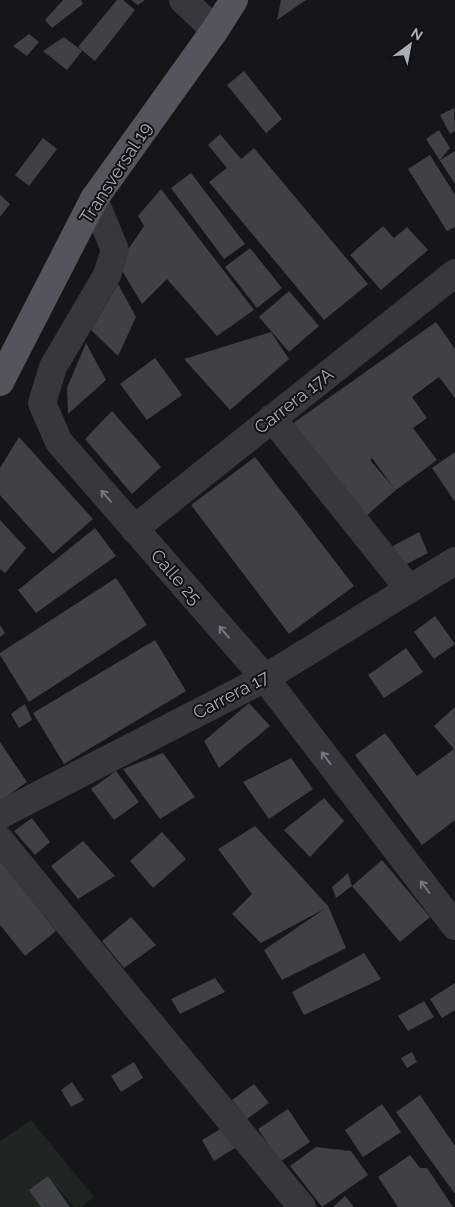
<svg xmlns="http://www.w3.org/2000/svg" width="455" height="1207" font-family="Raleway,sans-serif">
  <style>
    .green { fill: #1e261f }
    .building { fill: #404145; fill-rule: evenodd }
    .lines { fill: none; stroke-linecap: round; stroke-linejoin: round }
    .minor { stroke: #37383d; stroke-width: 28 }
    .major { stroke: #53555c; stroke-width: 28 }
    .oneway { stroke: #757881 }
    .labels { text-anchor: middle; stroke-width: 4; stroke-linejoin: round; paint-order: stroke }
    .street-label { font-size: 18px; fill: #a8adb8; stroke: #111113 }
  </style>
  <rect width="100%" height="100%" fill="#161618"/>
  <path class="green" d="M31 1120 94 1197 81 1207H74L48 1177 41 1207H0V1141Z"/>
  <path class="building" d="M63 0H81L83 4 52 28 45 20Z
    M117 0H123L135 10 95 61 78 47Z
    M131 0H145L138 5Z
    M281 0H306L277 20Z
    M29 34 39 42 27 56 13 46Z
    M64 37 82 51 67 70 43 51Z
    M244 71 282 119 266 133 227 85Z
    M454 108 455 131 450 134 440 115Z
    M439 130 450 148 440 160 455 151V184L426 139Z
    M220 134 241 159 254 148 368 284 324 320 209 182 227 168 208 145Z
    M43 138 57 149 29 186 15 175Z
    M430 155 455 195V227L447 231 408 169Z
    M191 173 245 244 224 259 171 188Z
    M161 189 254 310 217 336 167 279 142 304 118 264 144 226 138 216Z
    M0 195 10 204 0 217Z
    M383 226 400 245 394 238 407 227 428 250 381 290 350 255Z
    M250 248 282 288 257 308 225 267Z
    M118 284 136 317 118 356 91 330Z
    M289 291 319 326 289 352 259 317Z
    M436 322 455 349V398L439 377 412 397 427 418 413 428 437 460 396 490 365 517 292 424ZM372 458 393 487 370 460Z
    M271 332 289 359 230 410 184 359Z
    M86 343 106 380 68 414 67 388Z
    M155 358 182 395 147 420 120 384Z
    M112 411 161 467 132 494 85 439Z
    M19 437 93 519 53 554 0 495V468Z
    M455 452V502L432 468Z
    M255 457 354 586 289 634 191 505Z
    M0 520 26 548 5 573 0 569Z
    M95 528 116 556 36 613 18 590Z
    M419 532 428 553 401 567 393 546Z
    M116 578 147 625 29 702 0 655V653Z
    M435 616 455 644 434 659 414 632Z
    M0 625 5 633 0 637Z
    M155 640 186 691 64 764 33 713Z
    M406 648 423 672 384 698 368 675Z
    M249 703 270 726 219 768 204 741Z
    M25 704 32 720 19 728 11 714Z
    M455 707V820L422 845 355 755 385 733 417 776 454 749 434 726Z
    M0 742 27 782 0 801Z
    M163 753 195 797 160 819 123 769Z
    M291 758 313 789 269 819 243 782Z
    M116 771 139 802 114 820 91 789Z
    M324 798 344 821 310 857 284 830Z
    M32 818 50 842 35 855 14 831Z
    M255 826 328 906 346 948 282 980 264 950 326 908 261 943 232 914 252 894 218 849Z
    M162 832 186 859 153 888 130 861Z
    M83 841 115 876 78 899 51 866Z
    M0 860 56 931 25 956 0 925Z
    M382 860 430 917 400 942 352 886Z
    M348 873 352 886 336 898 332 887Z
    M131 917 156 945 124 968 102 941Z
    M364 953 381 979 304 1015 292 992Z
    M215 978 225 992 180 1014 171 999Z
    M455 983V1010L442 1018 430 999Z
    M424 1001 434 1017 408 1031 398 1016Z
    M412 1052 417 1062 407 1068 401 1058Z
    M134 1062 143 1078 121 1092 111 1076Z
    M72 1082 84 1100 71 1107 61 1090Z
    M254 1084 269 1103 247 1119 232 1100Z
    M420 1095 455 1146V1194L396 1112Z
    M382 1104 401 1132 363 1157 345 1130Z
    M288 1109 310 1142 280 1162 258 1129Z
    M222 1128 235 1148 214 1161 202 1140Z
    M316 1147 351 1151 368 1175 322 1207 290 1166Z
    M410 1155 420 1168H427L453 1207H398L378 1177Z
    M48 1176 70 1207H41L29 1190Z
    M345 1196 354 1207H333Z"/>
  <g class="lines">
    <path class="minor" d="M183 0 215 30
      M94 199 115 250 107 275 53 367 42 403 59 442 265 678 455 926
      M272 418 409 589
      M134 529 455 273
      M0 815 265 678 455 561
      M0 840 130 999 302 1207"/>
    <path class="major" d="M0 382 94 199 215 30 234 0"/>
  </g>
  <defs><path id="oneway-shaft" d="M-6 0H5M1.5-3L5.5 0L1.5 3" fill="none" stroke-width="1.6" stroke-linecap="round" stroke-linejoin="round" transform="scale(1.25)"/></defs>
  <g class="oneway">
    <use href="#oneway-shaft" transform="translate(106 496) rotate(-131)"/>
    <use href="#oneway-shaft" transform="translate(224 632) rotate(-131)"/>
    <use href="#oneway-shaft" transform="translate(326 758) rotate(-127)"/>
    <use href="#oneway-shaft" transform="translate(425 887) rotate(-127)"/>
  </g>
  <g class="labels">
    <g class="street-label">
      <text transform="translate(116 173) rotate(-57)" y="6">Transversal 19</text>
      <text transform="translate(294 401) rotate(-38)" y="6">Carrera 17A</text>
      <text transform="translate(176 577) rotate(49)" y="6">Calle 25</text>
      <text transform="translate(231 695) rotate(-28)" y="6">Carrera 17</text>
    </g>
  </g>
  <g transform="translate(410 45) rotate(32)" stroke="#111113" stroke-width="4" paint-order="stroke">
  <path d="M0-4L9 19L0 12L-9 19Z" fill="#a8adb8"/>
  <text y="-8" font-size="14" font-weight="bold" text-anchor="middle" fill="#a8adb8">N</text>
  </g>
</svg>
